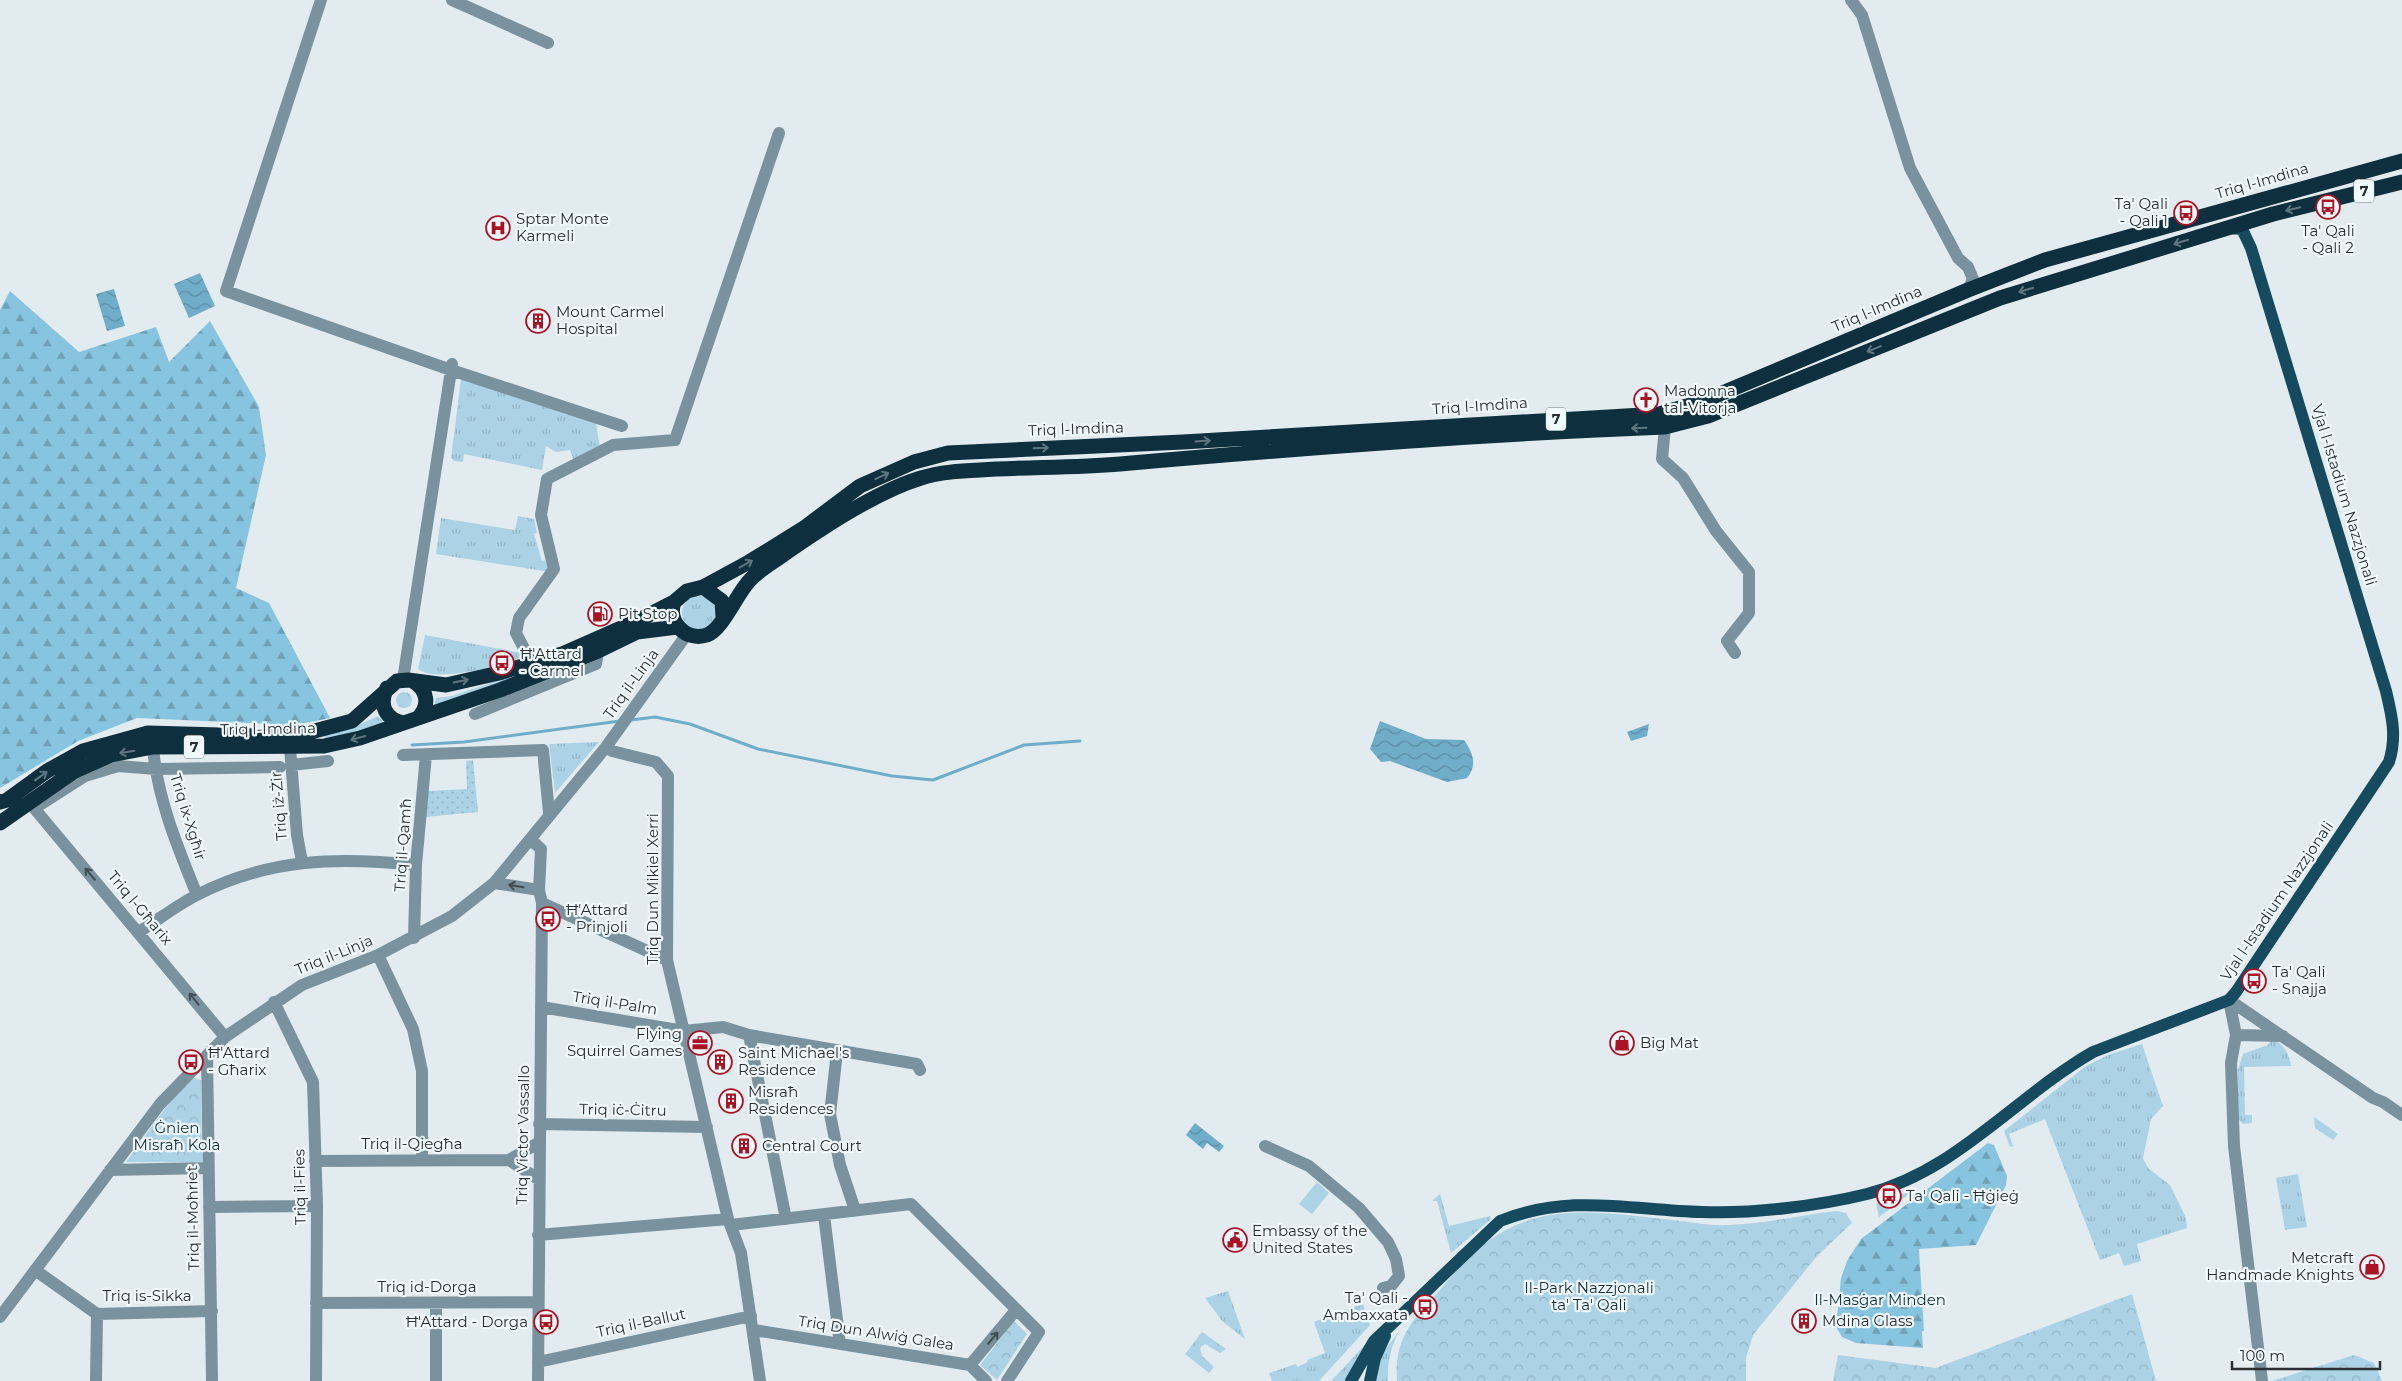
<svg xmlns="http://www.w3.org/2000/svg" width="2402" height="1381" font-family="Montserrat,sans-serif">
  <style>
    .grass { fill: url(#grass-tufts) }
    .forest { fill: url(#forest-firs) }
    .park { fill: url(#park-crowns) }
    .garden { fill: url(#garden-dots) }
    .pitch { fill: #abd2e5 }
    .water { fill: url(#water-waves) }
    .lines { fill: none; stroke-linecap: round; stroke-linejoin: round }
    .stream { stroke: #70adc9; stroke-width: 3 }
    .minor { stroke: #79929e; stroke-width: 12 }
    .major { stroke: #164a5f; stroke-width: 12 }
    .highway { stroke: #0e2f3d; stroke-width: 15 }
    .oneway { stroke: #5d7681 }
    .oneway2 { stroke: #424d52 }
    .labels { text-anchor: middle; stroke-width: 4.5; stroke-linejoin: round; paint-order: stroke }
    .shield { fill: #eff9fe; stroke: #666c6e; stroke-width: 1 }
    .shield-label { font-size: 14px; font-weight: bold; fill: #2b2f31 }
    .street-label { font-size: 15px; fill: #2b2f31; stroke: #eff9fe }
    .poi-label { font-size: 15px; fill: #2b2f31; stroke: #eff9fe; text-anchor: start }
    .park-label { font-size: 15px; fill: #112f3c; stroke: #eff9fe }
  </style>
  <defs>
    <pattern id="grass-tufts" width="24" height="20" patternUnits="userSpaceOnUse" patternTransform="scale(1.25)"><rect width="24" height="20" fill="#abd2e5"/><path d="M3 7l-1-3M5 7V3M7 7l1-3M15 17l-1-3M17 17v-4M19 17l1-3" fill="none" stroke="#93b5c5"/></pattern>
    <pattern id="forest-firs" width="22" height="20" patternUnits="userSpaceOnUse" patternTransform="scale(1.25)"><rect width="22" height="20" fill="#86c4e0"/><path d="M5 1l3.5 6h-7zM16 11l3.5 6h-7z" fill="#6ea0b6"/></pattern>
    <pattern id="park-crowns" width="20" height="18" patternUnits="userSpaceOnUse" patternTransform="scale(1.25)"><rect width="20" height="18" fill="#abd2e5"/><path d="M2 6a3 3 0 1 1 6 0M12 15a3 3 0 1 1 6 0" fill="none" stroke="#93b5c5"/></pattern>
    <pattern id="garden-dots" width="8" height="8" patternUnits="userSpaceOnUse" patternTransform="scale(1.25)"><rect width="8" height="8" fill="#abd2e5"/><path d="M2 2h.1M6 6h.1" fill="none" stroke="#93b5c5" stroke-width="1.8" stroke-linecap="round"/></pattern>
    <pattern id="water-waves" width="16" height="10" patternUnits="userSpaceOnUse" patternTransform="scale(1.25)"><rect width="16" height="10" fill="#70adc9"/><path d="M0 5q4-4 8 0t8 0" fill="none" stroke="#5c8da4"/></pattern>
  </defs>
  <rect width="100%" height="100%" fill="#e2ecf0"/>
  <path class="grass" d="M461 379 596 423 600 448 574 461 570 450 556 452 546 446 542 470 464 454 463 462 454 461 451 458Z
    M518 516 534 519 537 533 534 534 542 561 545 560 550 572 436 554 441 518 515 530Z
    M682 613a17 17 0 1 1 34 0a17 17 0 1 1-34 0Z
    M425 635 522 653 518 659 491 665V668C473 670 434 681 418 669Z
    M520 673V676L434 708 436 698 452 696Z
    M396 700a8 8 0 1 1 16 0a8 8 0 1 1-16 0Z
    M378 716 384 723 355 733 325 739 324 734 350 729Z
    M599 742 555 793 549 744Z
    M2272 1038C2284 1045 2289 1053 2291 1066L2244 1067 2245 1115H2252V1123L2243 1124 2238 1119V1070L2243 1054 2268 1045Z
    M2142 1044 2163 1106 2151 1119 2143 1158 2148 1168 2170 1185 2186 1218 2187 1228 2137 1244 2141 1261 2124 1266 2119 1253 2100 1260 2045 1119 2009 1134 2013 1146 2010 1147 2004 1131 2086 1066 2108 1055Z
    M2314 1117 2338 1134 2333 1140 2315 1128Z
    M2298 1174 2307 1227 2285 1230 2276 1178Z
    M1914 1190 1879 1217 1876 1204Z
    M1440 1194 1449 1226 1490 1216 1491 1219 1451 1253 1437 1201H1432Z
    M1228 1291 1245 1339 1222 1321 1205 1298Z
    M1363 1304 1370 1325 1319 1381H1272L1269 1373 1296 1364 1297 1367 1308 1362 1307 1360 1325 1353 1314 1322Z
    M1400 1330C1391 1346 1387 1361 1388 1381H1373L1376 1362Z
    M1202 1332 1226 1349 1220 1353 1205 1344 1200 1348 1202 1356 1214 1367 1209 1373 1185 1354Z
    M1374 1335 1348 1381H1331L1333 1379Z"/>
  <path class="forest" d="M10 291 79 352 156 327 169 362 210 321 259 407 266 455 236 588 269 603 330 718 295 725 137 718 78 741 0 788V310Z
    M1988 1143 1994 1145 2007 1176 2006 1185 1976 1245 1919 1249 1924 1331H1922L1923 1348 1856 1343 1842 1337 1836 1327 1841 1278 1847 1261 1861 1239Z"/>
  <path class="park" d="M194 1078 201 1080 202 1162H126L174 1096Z
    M1837 1211 1846 1213 1852 1223 1817 1256 1753 1335 1746 1358V1381H1397C1394 1340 1411 1321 1438 1292 1457 1270 1478 1245 1504 1231 1554 1203 1611 1214 1664 1219 1685 1221 1708 1226 1728 1225 1764 1224 1801 1215 1837 1211Z
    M2132 1294 2156 1381H1833L1838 1355 1936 1368Z
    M1014 1321 1027 1334 997 1380 980 1365Z
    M2354 1355 2374 1363 2382 1381H2272Z"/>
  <path class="garden" d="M473 760 478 812 425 817 428 791 467 789 466 761Z"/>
  <path class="pitch" d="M1317 1182 1329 1193 1312 1214 1299 1204Z"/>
  <path class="water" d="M200 273 215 306 189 318 174 284Z
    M114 289 125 326 107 331 96 294Z
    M1380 721 1426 739 1464 740C1474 754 1477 766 1467 778L1447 782 1390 761 1381 762 1370 749Z
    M1649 724 1647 736 1631 741 1627 732Z
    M1195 1123 1224 1146 1219 1152 1207 1143 1203 1149 1186 1135Z"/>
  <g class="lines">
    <path class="stream" d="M631 720 655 717 690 724 758 749 892 776 933 780 1024 745 1080 741
      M412 745 464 742 620 721"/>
    <path class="minor" d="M321 0 226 291 451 370 622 426
      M452 0 548 43
      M1851 0 1862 15 1910 168 1958 258 1968 267 1973 279 1968 290
      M1665 427 1662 459 1683 478 1716 531 1749 572V613L1727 641 1735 653
      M532 664 516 633 519 618 554 569 541 515 547 479 613 445 675 440 779 133
      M403 680 452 364
      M475 714 596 664 598 651
      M153 747C157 798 178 848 197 895
      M606 747 612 751 656 762 668 776 667 960 728 1219 741 1253 760 1381
      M290 748 297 835 302 862
      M403 755 543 750 549 813
      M291 765 328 761
      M29 802 225 1037
      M35 808 85 776 118 766 156 769 280 767
      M531 840 541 849 539 890 542 903 538 1381
      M494 883 539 890
      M542 903 667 960
      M139 932C158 920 177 905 197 895 269 858 338 857 416 865
      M414 938 416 865 426 755
      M378 955 413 1029 422 1071V1160
      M2229 1000 2236 1035 2231 1063 2234 1146 2262 1381
      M2229 1000 2373 1098 2383 1102 2402 1115
      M274 1002 313 1082 317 1206 316 1381
      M541 1007 684 1031 723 1027 749 1035 917 1064 920 1070
      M749 1035 786 1219
      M2236 1035 2283 1036
      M837 1052 830 1114 840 1165 855 1210
      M207 1055 212 1381
      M539 1124 707 1127
      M1265 1146 1309 1166 1359 1208 1388 1242 1396 1259 1399 1276 1391 1286 1383 1288
      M509 1160 538 1179
      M315 1161 509 1160 538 1143
      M110 1170 208 1168
      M209 1207 317 1206
      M824 1215 840 1344
      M731 1225 911 1204 1039 1332 1007 1381
      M538 1235 728 1219
      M35 1270 97 1314 212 1311
      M316 1303 538 1302
      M0 1317 160 1104 225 1037 302 985 378 955 452 916 494 883 606 747 687 634
      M754 1330 970 1365 986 1381
      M538 1362 751 1316
      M970 1365 1016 1310
      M96 1381 97 1314
      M436 1381V1303"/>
    <path class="major" d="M1351 1381 1374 1341 1500 1221C1570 1193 1630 1210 1702 1212 1752 1214 1818 1206 1867 1194 1957 1171 2015 1097 2093 1052L2229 1000 2236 992 2389 762C2397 737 2392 716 2386 691L2251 248 2242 229 2228 228
      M1370 1381 1375 1358 1385 1336"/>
    <path class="highway" d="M703 587 722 601 723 617
      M674 602C667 622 686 642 707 635 723 629 737 593 750 580 758 571 770 564 780 557 819 530 875 492 921 478 940 472 960 471 980 470 1026 467 1073 468 1120 464 1302 448 1483 434 1665 427L1708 416 2000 298 2273 214 2402 182
      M413 681C428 690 430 706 418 718
      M387 688C378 705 386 720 404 723
      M0 802 7 800 47 771 83 751 148 733 292 737 352 721 397 681 408 680 446 685 499 673 562 654 639 620 674 602 687 591 703 587 749 562 804 528 860 486 914 462 948 453 1183 442 1659 414 1701 402 1968 290 2045 260 2402 161
      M0 823 73 772 111 755 153 747 324 746 360 738 500 690 598 651 637 632 677 627"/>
  </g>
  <defs><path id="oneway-shaft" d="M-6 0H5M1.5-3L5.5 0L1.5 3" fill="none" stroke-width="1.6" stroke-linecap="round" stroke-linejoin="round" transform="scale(1.25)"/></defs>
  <g class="oneway">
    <use href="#oneway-shaft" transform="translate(2293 209) rotate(166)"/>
    <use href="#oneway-shaft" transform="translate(2181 242) rotate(163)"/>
    <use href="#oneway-shaft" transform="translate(2026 290) rotate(163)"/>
    <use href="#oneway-shaft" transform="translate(1874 349) rotate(158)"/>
    <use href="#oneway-shaft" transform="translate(1639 428) rotate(178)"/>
    <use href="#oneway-shaft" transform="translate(1203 441) rotate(-4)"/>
    <use href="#oneway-shaft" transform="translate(1041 448) rotate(-2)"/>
    <use href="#oneway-shaft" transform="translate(882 476) rotate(-25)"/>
    <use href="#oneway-shaft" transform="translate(746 564) rotate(-29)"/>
    <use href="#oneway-shaft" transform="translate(461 681) rotate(-12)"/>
    <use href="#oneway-shaft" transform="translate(358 738) rotate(165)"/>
    <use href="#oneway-shaft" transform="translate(127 752) rotate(170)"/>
    <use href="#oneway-shaft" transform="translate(41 776) rotate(-36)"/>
  </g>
  <g class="oneway2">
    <use href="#oneway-shaft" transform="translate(90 874) rotate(-130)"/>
    <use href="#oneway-shaft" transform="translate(516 886) rotate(-171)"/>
    <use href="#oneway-shaft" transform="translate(194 999) rotate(-129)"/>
    <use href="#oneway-shaft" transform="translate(993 1338) rotate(-50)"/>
  </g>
  <defs>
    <g id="bus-ring" transform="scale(1.25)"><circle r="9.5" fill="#eff9fe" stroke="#a91323" stroke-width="1.5"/><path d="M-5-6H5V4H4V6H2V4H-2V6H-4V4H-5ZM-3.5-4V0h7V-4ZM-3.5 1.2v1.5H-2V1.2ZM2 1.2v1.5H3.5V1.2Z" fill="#a91323"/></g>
    <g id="hospital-ring" transform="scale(1.25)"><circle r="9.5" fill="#eff9fe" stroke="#a91323" stroke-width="1.5"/><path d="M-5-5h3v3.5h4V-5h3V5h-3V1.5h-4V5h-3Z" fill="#a91323"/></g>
    <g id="building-ring" transform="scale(1.25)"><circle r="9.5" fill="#eff9fe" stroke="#a91323" stroke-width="1.5"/><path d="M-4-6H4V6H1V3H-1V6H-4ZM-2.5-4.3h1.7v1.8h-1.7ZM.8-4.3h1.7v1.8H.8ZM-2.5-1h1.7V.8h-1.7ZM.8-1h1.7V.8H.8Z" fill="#a91323"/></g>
    <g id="church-ring" transform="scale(1.25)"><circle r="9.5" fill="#eff9fe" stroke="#a91323" stroke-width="1.5"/><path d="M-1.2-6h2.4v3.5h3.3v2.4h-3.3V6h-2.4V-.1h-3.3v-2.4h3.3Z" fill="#a91323"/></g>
    <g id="fuel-ring" transform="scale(1.25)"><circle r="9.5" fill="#eff9fe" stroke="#a91323" stroke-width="1.5"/><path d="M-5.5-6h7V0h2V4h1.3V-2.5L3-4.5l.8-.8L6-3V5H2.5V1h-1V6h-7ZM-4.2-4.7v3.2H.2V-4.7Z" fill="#a91323"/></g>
    <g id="office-ring" transform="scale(1.25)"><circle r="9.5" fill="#eff9fe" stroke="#a91323" stroke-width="1.5"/><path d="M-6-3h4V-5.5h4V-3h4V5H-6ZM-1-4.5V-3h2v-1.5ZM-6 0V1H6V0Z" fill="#a91323"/></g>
    <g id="shop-ring" transform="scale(1.25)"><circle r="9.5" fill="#eff9fe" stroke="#a91323" stroke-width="1.5"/><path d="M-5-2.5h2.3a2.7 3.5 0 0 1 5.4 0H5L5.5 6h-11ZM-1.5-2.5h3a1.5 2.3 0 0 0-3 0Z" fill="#a91323"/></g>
    <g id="civic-ring" transform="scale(1.25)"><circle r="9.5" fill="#eff9fe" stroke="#a91323" stroke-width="1.5"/><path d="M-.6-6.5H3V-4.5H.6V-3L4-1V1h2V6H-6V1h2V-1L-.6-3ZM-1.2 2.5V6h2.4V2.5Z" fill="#a91323"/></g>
  </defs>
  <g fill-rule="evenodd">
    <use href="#bus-ring" x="2328" y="207"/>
    <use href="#bus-ring" x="2186" y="213"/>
    <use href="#hospital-ring" x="498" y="228"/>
    <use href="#building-ring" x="538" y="321"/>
    <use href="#church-ring" x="1646" y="400"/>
    <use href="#fuel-ring" x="600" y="614"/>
    <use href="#bus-ring" x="502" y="663"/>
    <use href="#bus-ring" x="548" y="919"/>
    <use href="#bus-ring" x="2254" y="981"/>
    <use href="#office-ring" x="700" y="1043"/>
    <use href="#shop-ring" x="1622" y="1043"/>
    <use href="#bus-ring" x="191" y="1062"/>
    <use href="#building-ring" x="720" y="1062"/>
    <use href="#building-ring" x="731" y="1101"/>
    <use href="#building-ring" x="744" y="1146"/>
    <use href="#bus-ring" x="1889" y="1196"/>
    <use href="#civic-ring" x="1235" y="1240"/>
    <use href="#shop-ring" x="2372" y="1267"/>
    <use href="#bus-ring" x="1425" y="1307"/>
    <use href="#building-ring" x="1804" y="1321"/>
    <use href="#bus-ring" x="546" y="1322"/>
  </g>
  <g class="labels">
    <g class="shield">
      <rect x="2354" y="179.5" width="20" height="23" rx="4"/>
      <rect x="1546" y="407.5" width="20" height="23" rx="4"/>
      <rect x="184" y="735.5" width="20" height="23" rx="4"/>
    </g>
    <g class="shield-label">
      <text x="2364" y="196">7</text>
      <text x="1556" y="424">7</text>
      <text x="194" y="752">7</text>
    </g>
    <g class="street-label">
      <text transform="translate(2262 181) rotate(-16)" y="5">Triq l-Imdina</text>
      <text transform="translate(1877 309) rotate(-23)" y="5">Triq l-Imdina</text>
      <text transform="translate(1480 406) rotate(-4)" y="5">Triq l-Imdina</text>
      <text transform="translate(1076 429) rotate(-2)" y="5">Triq l-Imdina</text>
      <text transform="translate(2344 495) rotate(73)" y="5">Vjal l-Istadium Nazzjonali</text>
      <text transform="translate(631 684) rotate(-54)" y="5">Triq il-Linja</text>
      <text transform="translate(268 729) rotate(-1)" y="5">Triq l-Imdina</text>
      <text transform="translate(279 806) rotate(-95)" y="5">Triq iż-Żir</text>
      <text transform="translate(188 817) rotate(73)" y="5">Triq ix-Xgħir</text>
      <text transform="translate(403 845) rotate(-86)" y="5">Triq il-Qamħ</text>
      <text transform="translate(653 889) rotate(-90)" y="5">Triq Dun Mikiel Xerri</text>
      <text transform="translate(2277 901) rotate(-56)" y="5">Vjal l-Istadium Nazzjonali</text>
      <text transform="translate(140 908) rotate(50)" y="5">Triq l-Għarix</text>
      <text transform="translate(334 955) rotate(-22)" y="5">Triq il-Linja</text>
      <text transform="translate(615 1003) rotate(9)" y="5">Triq il-Palm</text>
      <text transform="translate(623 1110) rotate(1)" y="5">Triq iċ-Ċitru</text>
      <text transform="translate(523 1135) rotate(-89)" y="5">Triq Victor Vassallo</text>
      <text x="412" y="1149">Triq il-Qiegħa</text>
      <text transform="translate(300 1187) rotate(-91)" y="5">Triq il-Fies</text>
      <text transform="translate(193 1218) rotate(-91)" y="5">Triq il-Moħriet</text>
      <text x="427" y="1292">Triq id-Dorga</text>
      <text x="147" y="1301">Triq is-Sikka</text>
      <text transform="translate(641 1323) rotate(-12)" y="5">Triq il-Ballut</text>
      <text transform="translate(876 1333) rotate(9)" y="5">Triq Dun Alwiġ Galea</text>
    </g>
    <g class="poi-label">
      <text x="2168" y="209" text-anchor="end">Ta' Qali<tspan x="2168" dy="17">- Qali 1</tspan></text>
      <text x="516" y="224">Sptar Monte<tspan x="516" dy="17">Karmeli</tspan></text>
      <text x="2328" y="236" text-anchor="middle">Ta' Qali<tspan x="2328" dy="17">- Qali 2</tspan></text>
      <text x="556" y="317">Mount Carmel<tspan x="556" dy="17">Hospital</tspan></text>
      <text x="1664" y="396">Madonna<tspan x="1664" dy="17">tal-Vitorja</tspan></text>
      <text x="618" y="619">Pit Stop</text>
      <text x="520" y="659">Ħ'Attard<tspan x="520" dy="17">- Carmel</tspan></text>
      <text x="566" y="915">Ħ'Attard<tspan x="566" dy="17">- Prinjoli</tspan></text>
      <text x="2272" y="977">Ta' Qali<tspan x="2272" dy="17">- Snajja</tspan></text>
      <text x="682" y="1039" text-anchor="end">Flying<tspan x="682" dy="17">Squirrel Games</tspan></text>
      <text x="1640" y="1048">Big Mat</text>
      <text x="208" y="1058">Ħ'Attard<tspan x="208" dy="17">- Għarix</tspan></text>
      <text x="738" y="1058">Saint Michael's<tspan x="738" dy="17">Residence</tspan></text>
      <text x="748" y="1097">Misraħ<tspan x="748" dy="17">Residences</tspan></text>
      <text x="762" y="1151">Central Court</text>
      <text x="1906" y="1201">Ta' Qali - Ħġieġ</text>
      <text x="1252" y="1236">Embassy of the<tspan x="1252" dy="17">United States</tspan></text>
      <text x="2354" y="1263" text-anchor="end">Metcraft<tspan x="2354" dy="17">Handmade Knights</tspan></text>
      <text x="1408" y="1303" text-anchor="end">Ta' Qali -<tspan x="1408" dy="17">Ambaxxata</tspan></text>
      <text x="1822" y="1326">Mdina Glass</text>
      <text x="528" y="1327" text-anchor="end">Ħ'Attard - Dorga</text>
    </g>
    <g class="park-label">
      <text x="177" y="1133">Ġnien<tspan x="177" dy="17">Misraħ Kola</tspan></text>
      <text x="1589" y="1293">Il-Park Nazzjonali<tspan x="1589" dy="17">ta' Ta' Qali</tspan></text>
      <text x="1880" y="1305">Il-Masġar Minden</text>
    </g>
  </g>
  <path d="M2232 1361v8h148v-8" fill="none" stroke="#2b2f31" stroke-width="2.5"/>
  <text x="2240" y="1361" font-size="15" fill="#2b2f31" stroke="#eff9fe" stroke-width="4" paint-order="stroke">100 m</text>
</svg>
